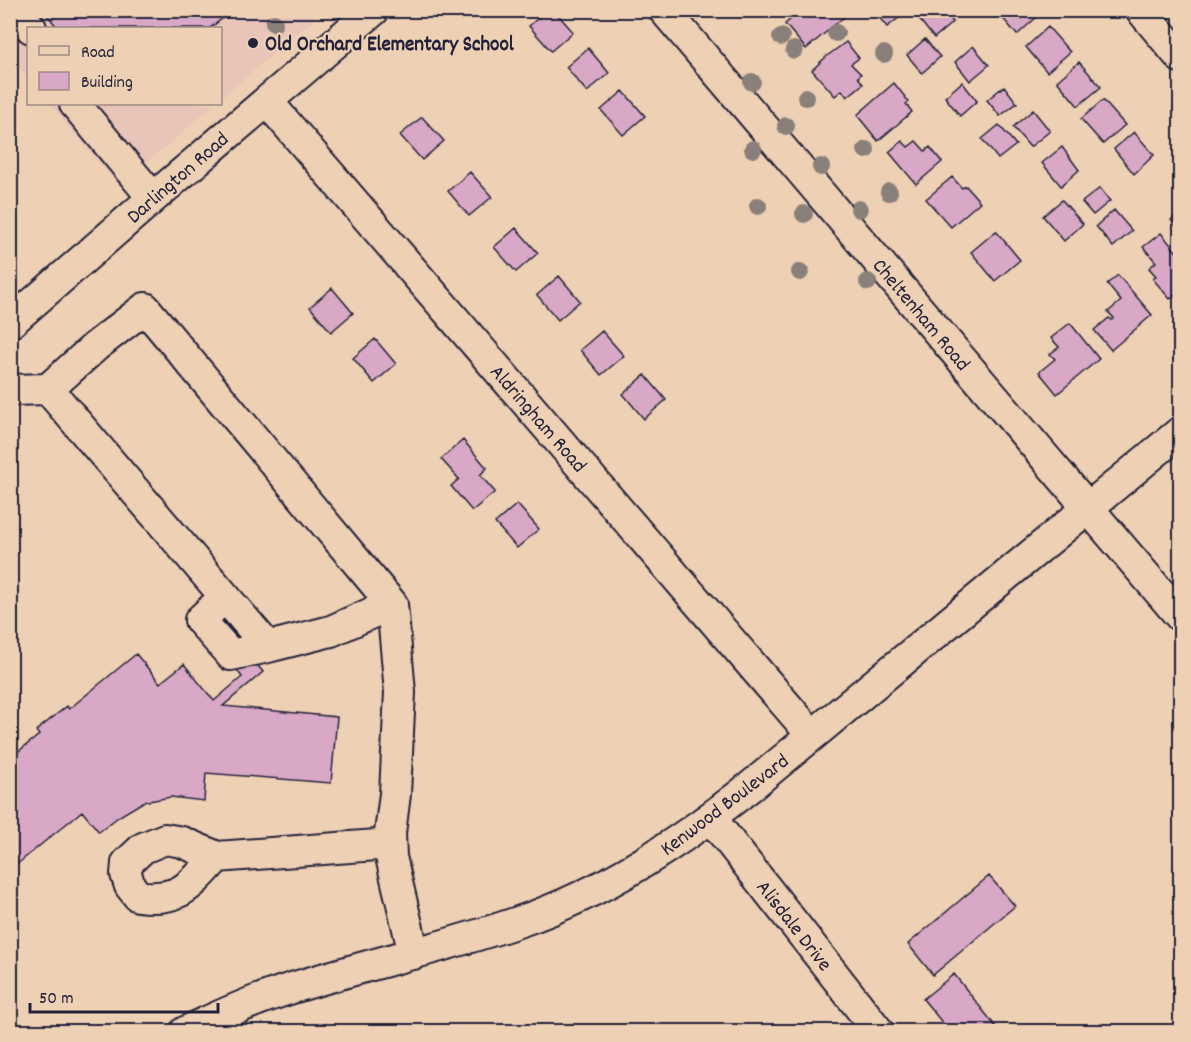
<svg xmlns="http://www.w3.org/2000/svg" width="1191" height="1042" font-family="Dekko,sans-serif">
  <style>
    .built { fill: #e8c4b9 }
    .building { fill: #d9a8c6; stroke: #22223b; stroke-width: 1.5 }
    .lines { fill: none; stroke-linecap: round; stroke-linejoin: round }
    .minor-casing { stroke: #22223b; stroke-width: 34 }
    .minor { stroke: #eed0b4; stroke-width: 30 }
    .tree { fill: #89807a }
    .poi-dot { fill: #22223b; stroke: #eed0b4; stroke-width: 2 }
    .labels { text-anchor: middle; stroke-width: 4.5; stroke-linejoin: round; paint-order: stroke }
    .poi-label { font-size: 21px; font-weight: bold; fill: #22223b; stroke: #eed0b4; text-anchor: start }
    .street-label { font-size: 21px; fill: #22223b; stroke: #eed0b4 }
  </style>
  <rect width="100%" height="100%" fill="#eed0b4"/>
  <filter id="ink" filterUnits="userSpaceOnUse"><feTurbulence type="fractalNoise" baseFrequency=".0167" numOctaves="2"/><feDisplacementMap in="SourceGraphic" scale="12" xChannelSelector="R" yChannelSelector="G"/><feConvolveMatrix kernelMatrix="1 2 1 2 8 2 1 2 1" color-interpolation-filters="sRGB"/></filter>
  <g filter="url(#ink)">
    <path class="built" d="M10 11H323L221 98 220 28H28V78L11 57Z
      M50 104H215L119 186Z"/>
    <path class="building" d="M43 10H228V11L223 18 210 28H58Z
      M547 10H554L573 32 551 51 529 26Z
      M802 10H817L821 15 827 10H838L844 17 806 49 785 24Z
      M873 10H903L905 13 887 27Z
      M930 10H943L953 22 934 38 919 19Z
      M996 10H1035L1039 15 1017 35Z
      M1048 27 1070 52 1047 72 1026 47Z
      M925 39 940 57 922 73 907 55Z
      M846 42 859 58 851 64 861 74 858 77 863 84 847 97 842 90 835 96 812 70 827 56Z
      M973 46 989 65 970 81 955 62Z
      M588 48 609 73 587 92 566 67Z
      M1079 62 1101 87 1078 106 1057 81Z
      M962 82 977 101 960 116 945 97Z
      M894 83 909 102 906 104 912 112 878 141 857 115Z
      M1004 86 1017 103 1000 116 987 100Z
      M623 91 645 116 623 135 601 110Z
      M1103 100 1125 125 1103 144 1081 119Z
      M1033 110 1050 131 1030 147 1013 127Z
      M422 117 444 141 422 160 400 135Z
      M999 125 1016 145 998 159 982 139Z
      M1134 132 1154 155 1134 174 1114 149Z
      M902 141 908 147 916 141 925 151 930 147 942 162 916 184 889 152Z
      M1062 147 1079 170 1061 186 1042 163Z
      M470 172 492 197 469 216 448 191Z
      M952 177 962 188 966 186 980 202 951 227 926 199Z
      M1100 188 1110 201 1093 215 1082 202Z
      M1062 200 1083 224 1064 241 1043 216Z
      M1114 210 1132 231 1113 247 1096 226Z
      M1180 212V231L1171 220Z
      M516 228 538 253 516 272 494 247Z
      M996 231 1020 260 995 281 971 252Z
      M1161 233 1179 255 1180 254V291L1170 299 1153 279 1156 276 1149 268 1156 262 1143 247Z
      M1118 275 1152 315 1111 350 1094 330 1109 318 1112 320 1114 318 1108 312 1121 301 1107 284Z
      M559 276 580 301 558 320 537 295Z
      M332 288 353 313 331 332 310 307Z
      M1070 323 1099 359 1057 394 1039 372 1055 359 1050 354 1059 347 1051 338Z
      M602 331 624 356 601 375 580 350Z
      M375 339 396 364 374 383 353 358Z
      M645 375 666 400 644 419 623 394Z
      M463 440 487 468 480 475 495 492 472 511 451 486 459 479 441 459Z
      M517 504 539 529 517 548 495 523Z
      M136 654 160 683 184 664 214 701 242 677 237 670 251 657 263 672 223 706 337 717 331 783 206 773 204 801 171 797 143 802 118 817 99 832 82 811 10 870V758L39 735 36 731 67 706 69 709Z
      M989 876 1015 906 933 975 908 944Z
      M954 974 1000 1032H950L923 999Z"/>
    <g class="lines">
      <g class="minor-casing">
        <path id="minor" d="M16 10 31 28
          M664 10 1180 616
          M1141 10 1180 57
          M267 101 812 735
          M75 104 153 198
          M10 323 153 198 374 10
          M10 387 13 390 48 389 268 647 331 631 392 604
          M48 389 96 346 145 308 392 604 400 692 395 794 390 833 391 857 414 954
          M225 597 200 620 231 655 268 647
          M711 818 879 1032
          M217 857C191 885 180 902 138 896L130 886 126 874 127 863 143 848 165 839 182 842 217 857 390 844
          M185 1032C218 1016 252 1001 286 990 364 965 444 948 521 921 606 892 682 841 751 786L1180 432"/>
      </g>
      <use href="#minor" class="minor"/>
    </g>
    <g class="tree">
      <circle cx="274" cy="23" r="9"/>
      <circle cx="836" cy="33" r="9"/>
      <circle cx="781" cy="37" r="9"/>
      <circle cx="794" cy="50" r="9"/>
      <circle cx="884" cy="54" r="9"/>
      <circle cx="752" cy="82" r="9"/>
      <circle cx="806" cy="97" r="9"/>
      <circle cx="786" cy="126" r="9"/>
      <circle cx="753" cy="149" r="9"/>
      <circle cx="866" cy="150" r="9"/>
      <circle cx="821" cy="167" r="9"/>
      <circle cx="889" cy="192" r="9"/>
      <circle cx="758" cy="206" r="9"/>
      <circle cx="859" cy="209" r="9"/>
      <circle cx="804" cy="214" r="9"/>
      <circle cx="800" cy="272" r="9"/>
      <circle cx="868" cy="282" r="9"/>
    </g>
  </g>
  <circle class="poi-dot" cx="253" cy="43" r="6"/>
  <g class="labels">
    <g class="poi-label">
      <text x="265" y="50">Old Orchard Elementary School</text>
    </g>
    <g class="street-label">
      <text transform="translate(177 177) rotate(-41)" y="7">Darlington Road</text>
      <text transform="translate(922 314) rotate(50)" y="7">Cheltenham Road</text>
      <text transform="translate(539 418) rotate(49)" y="7">Aldringham Road</text>
      <text transform="translate(724 804) rotate(-37)" y="7">Kenwood Boulevard</text>
      <text transform="translate(795 925) rotate(52)" y="7">Alisdale Drive</text>
    </g>
  </g>
  <rect width="1191" height="1042" fill="none" stroke="#eed0b4" stroke-width="36"/>
  <rect x="18" y="18" width="1155" height="1006" fill="none" stroke="#22223b" stroke-width="2" filter="url(#ink)"/>
  <rect x="27" y="27" width="195" height="78" fill="#eed0b4" stroke="#9c8a84" stroke-width="1.5"/>
  <rect x="39" y="46" width="30" height="9" fill="#eed0b4" stroke="#9c8a84" stroke-width="1.5"/>
  <text x="81" y="57" font-size="18" fill="#22223b">Road</text>
  <rect x="39" y="72" width="30" height="18" fill="#d9a8c6" stroke="#9c8a84" stroke-width="1.5"/>
  <text x="81" y="87" font-size="18" fill="#22223b">Building</text>
  <path d="M30 1003v9h188v-9" fill="none" stroke="#22223b" stroke-width="3"/>
  <text x="39" y="1003" font-size="18" fill="#22223b" stroke="#eed0b4" stroke-width="4.5" paint-order="stroke">50 m</text>
</svg>
